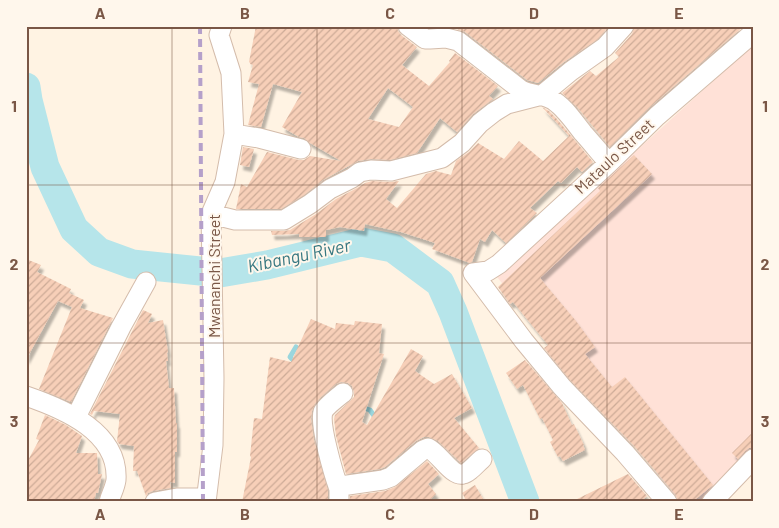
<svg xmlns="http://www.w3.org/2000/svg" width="779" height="528" font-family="Barlow,sans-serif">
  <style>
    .commercial { fill: #ffe1d7 }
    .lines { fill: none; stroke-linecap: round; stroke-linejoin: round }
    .stream { stroke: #9bd6dd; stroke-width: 5 }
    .river { stroke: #b6e5ea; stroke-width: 29 }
    .building { fill: url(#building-hatch); fill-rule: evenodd; filter: url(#shadow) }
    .minor-casing { stroke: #d4bcab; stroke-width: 21 }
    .minor { stroke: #fff; stroke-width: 19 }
    .rail { stroke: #b5a0ca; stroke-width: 4; stroke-dasharray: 8 5; stroke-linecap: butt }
    .grid { fill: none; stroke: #7a5746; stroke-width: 1; stroke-opacity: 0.55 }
    .labels { text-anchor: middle; stroke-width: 4; stroke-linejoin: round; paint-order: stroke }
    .street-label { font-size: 16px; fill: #7a5746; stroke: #fff7ec }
    .water-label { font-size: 18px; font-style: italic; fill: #387881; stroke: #fff7ec }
    .neatline { fill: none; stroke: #7a5746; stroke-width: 2 }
    .grid-label { font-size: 16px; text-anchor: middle; font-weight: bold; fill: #7a5746 }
  </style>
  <defs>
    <pattern id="building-hatch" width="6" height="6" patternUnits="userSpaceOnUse" patternTransform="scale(1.25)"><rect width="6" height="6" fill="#f7cfb8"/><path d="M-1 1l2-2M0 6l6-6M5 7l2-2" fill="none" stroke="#cdab97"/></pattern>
    <filter id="shadow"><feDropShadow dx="3" dy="5" stdDeviation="1" flood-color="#0004"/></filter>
  </defs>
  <rect width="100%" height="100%" fill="#fff3e3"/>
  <path class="commercial" d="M753 45V449L701 502H681L497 277Z"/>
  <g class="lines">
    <path class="stream" d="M296 347 290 357 297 364
      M361 407 370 410 377 420"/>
    <path class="river" d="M26 87 28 100 45 167 74 229 99 252 132 264 220 273 267 265 361 242 393 248 440 283 453 312 525 502"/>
  </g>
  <path class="building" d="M256 26H397L398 31 401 35 417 47 402 65 429 86 450 62 449 61 455 53 498 86 489 96 493 99 473 114 457 132 440 118 417 153 390 160 371 159 358 161 323 180 304 195 281 209H236L241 184 247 187 267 152 299 160H304L310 156 341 161 310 143 304 138 299 137 282 127 302 92 273 84 261 127 248 125 259 84 248 82 253 65 250 64V63L249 62ZM388 88 413 107 399 127 368 119Z
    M454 26H609L598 39 564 62 538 83 527 80 465 32 457 29Z
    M635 26H744L650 107 610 147 577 107 562 93 590 71 596 76 619 57 615 53 632 34Z
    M542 107 549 111 556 118 593 162 582 172 577 167 561 183 558 181 530 208 537 213 506 243 492 230 485 242 480 239 472 262 470 263 432 249 435 243 401 232 365 224 364 231 340 227 326 230V237H299V234L272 235 271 231H284L290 230 316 214 336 199 357 188 365 183 372 181 391 182 399 181 386 199 397 208 426 174 436 171 451 175 456 161 469 152 478 143 504 159 519 141 543 161 569 136Z
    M243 147 254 149 249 167 240 165Z
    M634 155 652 174 540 278 576 321 595 347 585 354 612 387 625 377 713 485 692 502H678L676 495 634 446 570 380 544 348 548 345 513 302 510 304 498 287 588 202 600 191 598 188Z
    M26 259 41 265 37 272 71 289 69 293 84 300 80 308 113 318 71 402 39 389 72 307 58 301 26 360Z
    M143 310 152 314 148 323 163 320 168 352 167 353 168 361H166L169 388H174L176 423H177V452H175V483L170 482 171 488 153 491 148 493 146 496 137 471H133L134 446 119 444 117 441 120 414 94 411 92 415 90 414Z
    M311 319 335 329 336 323 354 325 355 321 382 324 379 353 384 354 362 422 367 425 411 349 423 356 415 371 434 384 452 374 472 408 454 418 479 448 461 463 438 441 429 437H424L416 441 385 467 380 469 346 474 336 436 334 419 335 415 350 401 354 397V392L352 386 348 383 341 382 336 384 321 397 315 404 312 411 311 419 314 440 328 491V502H242L251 457 250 456 254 418 262 419 270 357 291 362Z
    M525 360 562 403 572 425 574 424 584 445H583L585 450 563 461 560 456 558 457 550 442 553 440 542 418 540 419 523 385 517 389 506 373Z
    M45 415 66 425 82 436 76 453H97L98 474H102L98 493H96L94 502H26V464L39 440 36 439Z
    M753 432V448H749L745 451 738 459 732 453Z
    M427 461 439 474 428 484 436 494 428 502H350V496L385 491 395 487Z
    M628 474 647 496 640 502H571Z
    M475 485 485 502H467L462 493Z"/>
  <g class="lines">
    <g class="minor-casing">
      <path id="minor" d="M408 26 425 39H430L446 38 458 41 521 90C531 95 541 94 551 99 564 106 574 122 583 133 592 143 600 153 609 163
        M234 134 259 138 301 149
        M211 214 235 220H284L310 204 330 189 352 178 360 172 371 170 391 171 442 158 462 143 480 123 494 112 507 104 542 95 571 71 605 47 624 26
        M26 396C64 409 119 432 116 480 115 488 111 494 109 502
        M76 417 121 327 146 282
        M339 489C334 475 319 425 323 412 325 407 338 397 343 393
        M155 502 177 498H206
        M206 502 213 445 214 378 211 214 225 182 234 134 231 73 219 35 222 26
        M339 502V489L341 486 383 480 391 477 398 471 423 450 428 448C439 453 452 477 463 474 469 473 477 463 482 459
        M667 502 625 453 562 387 524 341 473 273 488 271 499 264 609 163 657 116 753 33
        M712 502 753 459"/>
    </g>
    <use href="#minor" class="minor"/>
    <path class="rail" d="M200 26 203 502"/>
  </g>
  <path class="grid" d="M172 26V502M317 26V502M462 26V502M607 26V502M26 185H753M26 343H753"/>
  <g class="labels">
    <g class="street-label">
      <text transform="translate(614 156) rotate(-43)" y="6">Mataulo Street</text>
      <text transform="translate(214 276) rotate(-90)" y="6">Mwananchi Street</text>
    </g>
    <g class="water-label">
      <text transform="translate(299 256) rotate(-12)" y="6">Kibangu River</text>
    </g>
  </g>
  <rect width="779" height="528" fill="none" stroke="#fff7ec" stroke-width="55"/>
  <rect x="28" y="28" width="724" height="472" class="neatline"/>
  <g class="grid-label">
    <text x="100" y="19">A</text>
    <text x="245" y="19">B</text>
    <text x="390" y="19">C</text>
    <text x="534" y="19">D</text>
    <text x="679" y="19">E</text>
    <text x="14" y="112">1</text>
    <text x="765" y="112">1</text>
    <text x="14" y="270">2</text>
    <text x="765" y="270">2</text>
    <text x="14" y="427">3</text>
    <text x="765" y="427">3</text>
    <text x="100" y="520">A</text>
    <text x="245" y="520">B</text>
    <text x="390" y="520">C</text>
    <text x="534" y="520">D</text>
    <text x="679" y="520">E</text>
  </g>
</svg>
